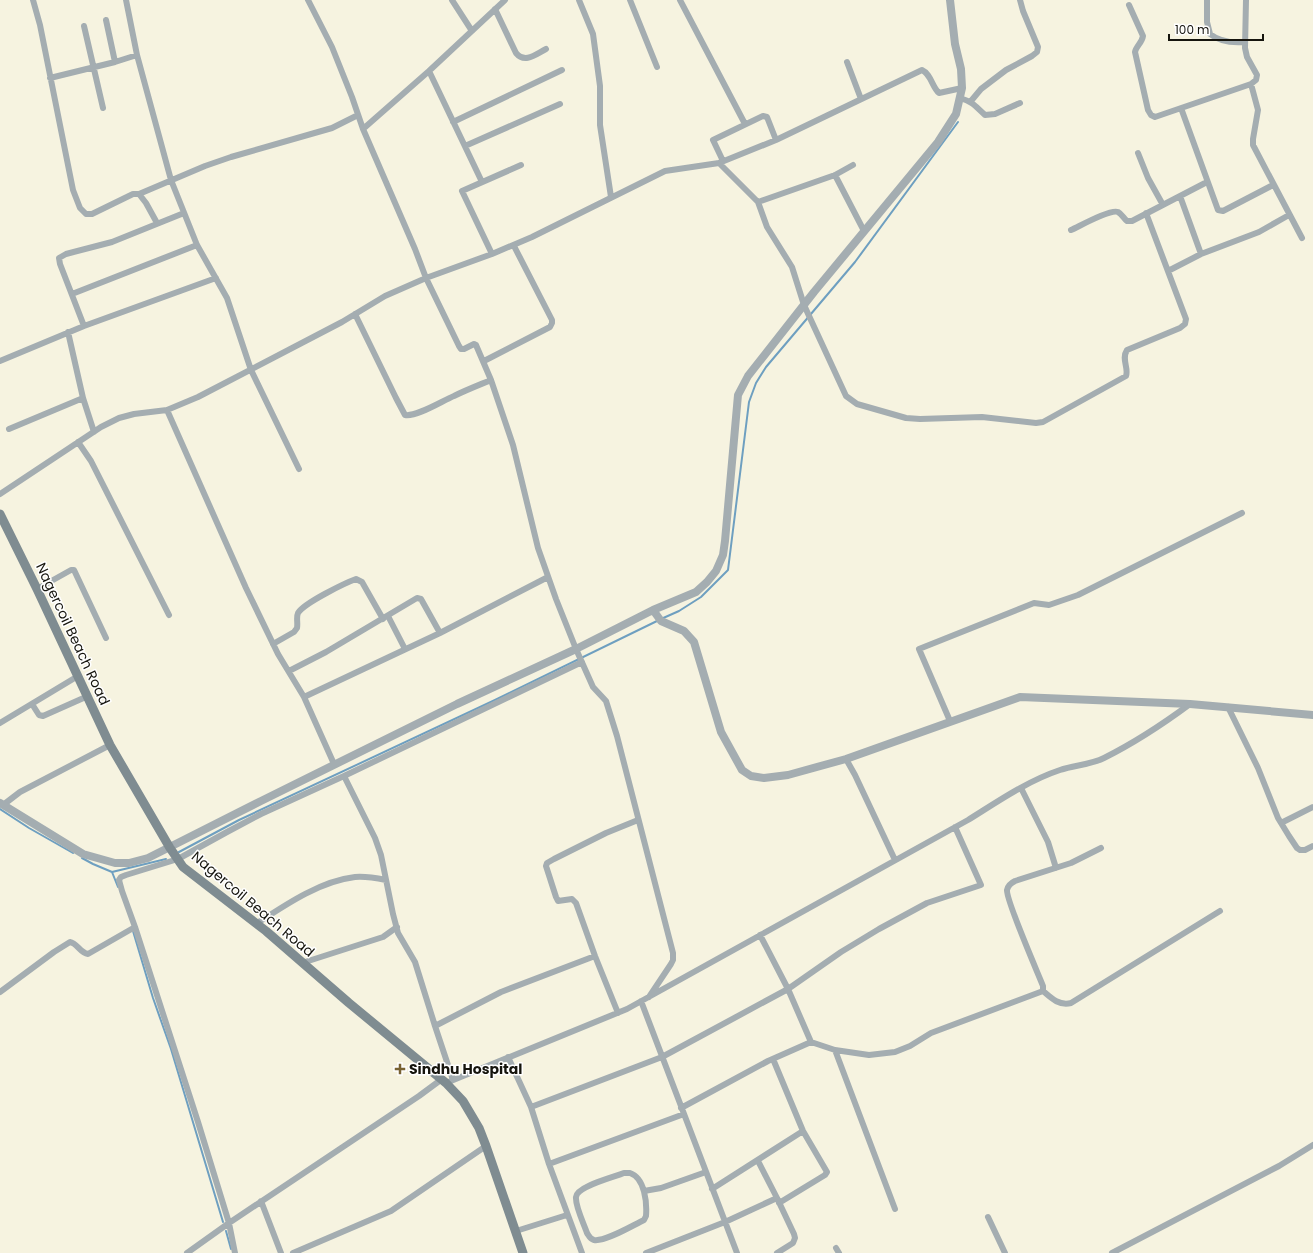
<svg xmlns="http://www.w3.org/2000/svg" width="1313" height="1253" font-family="Poppins,sans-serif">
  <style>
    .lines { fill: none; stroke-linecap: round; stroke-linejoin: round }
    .stream { stroke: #6e9fc0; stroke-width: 2 }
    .minor { stroke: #a4adb1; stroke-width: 6 }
    .tertiary { stroke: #a4adb1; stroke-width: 8 }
    .secondary { stroke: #7f8c91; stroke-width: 9 }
    .poi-dot { fill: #786232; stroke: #fff; stroke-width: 1.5 }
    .labels { text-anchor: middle; stroke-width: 3; stroke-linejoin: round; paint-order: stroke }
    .street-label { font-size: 14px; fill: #15140d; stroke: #fff }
    .poi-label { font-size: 14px; font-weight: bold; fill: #15140d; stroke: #fff; text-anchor: start }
  </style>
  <rect width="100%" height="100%" fill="#f6f3e0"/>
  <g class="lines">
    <path class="stream" d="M661 619 679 611 701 597 728 570 749 402 756 383 766 367 855 262 958 122
      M0 809 29 828 73 853
      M179 852 239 820 495 700 657 621
      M82 858 93 864 112 872 166 859
      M112 872 118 887
      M133 931 153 998 171 1049 223 1222
      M226 1231 231 1249"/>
    <path class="minor" d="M33 0 40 25 73 190 80 208 86 214H92L133 194H139L146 203 157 223
      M126 0 137 55 171 180 197 245 227 298 251 370 299 469
      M308 0 332 47 352 97 363 129 415 249 426 278 459 346 461 349H464L474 344 476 345 491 380 513 445 538 548 556 599 576 649 593 687 606 701 617 736 673 953V960L671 964 649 997
      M452 0 472 31
      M579 0 593 34 600 86V125L611 197
      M630 0 657 67
      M680 0 745 124
      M1207 0V22L1210 34C1220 42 1233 43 1245 42
      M1129 5 1143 36C1142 43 1136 46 1135 52L1148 110 1151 115 1155 117 1251 84 1256 80 1257 75 1247 57 1245 48 1246 0
      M495 9 516 53C525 64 536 54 546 49
      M106 20 115 62
      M84 26 103 108
      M847 62 861 99
      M429 71 482 182
      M50 78 115 62 137 55
      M1251 84 1258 110 1253 139V145L1302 238
      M960 98C973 102 975 106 985 115L995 114 1020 103
      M971 101 981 89 1006 70 1032 56 1037 52 1038 47 1023 11 1020 0
      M1181 108 1218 210 1223 211 1273 185
      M453 122 562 70
      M363 129 429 71 505 0
      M465 146 560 104
      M1138 153 1148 178 1163 205
      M723 161 713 140 763 116 767 117 776 140
      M719 163 758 202 767 227 792 267 804 305 846 396 857 404 906 418 920 419 982 417 1036 423 1043 422 1126 376C1129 368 1121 359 1127 350L1180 328 1185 324 1186 319 1146 213
      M835 175 864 231
      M139 194 205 166 231 157 332 128 358 115
      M1180 196 1201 254
      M758 202 835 175 853 165
      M1071 230C1080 226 1110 209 1118 212 1122 214 1124 219 1127 221H1132L1207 182
      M492 254 462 191 521 165
      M1168 271 1201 254 1259 232 1289 215
      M72 294 197 245
      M355 314 396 398 405 415C417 417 442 401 454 396 466 390 479 385 491 380
      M84 326 60 264 59 258 66 254 112 242 184 213
      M68 332 83 398
      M0 361 84 326 216 278
      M484 361 550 327 552 323V320L514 246
      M167 410 246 588 278 654 304 697 334 764
      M9 429 83 398 94 432
      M78 442 91 461 169 615
      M0 494 101 427 119 418 134 414 167 410 198 397 342 322 385 296 426 278 492 254 532 237 665 171 719 163 776 140 922 70C931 74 932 87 939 93L962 88
      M37 589 71 570H74L106 638
      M388 616 405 649
      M273 644 294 632 297 628C298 623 296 617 298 613 304 603 345 583 356 579L362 582 383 619
      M289 671 326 652 417 598 421 599 440 633
      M304 697 440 633 548 577
      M32 704 39 715 43 716 88 696
      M1228 707 1258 768 1278 818 1289 836 1297 848 1300 850H1305L1313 846
      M950 721 919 649 1034 603 1049 605 1078 595 1242 513
      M0 723 78 676
      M846 759 855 775 895 860
      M344 776 375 838 381 855 393 914 398 933 415 962 435 1026
      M1021 788 1048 842 1056 868
      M3 805 20 792 110 745
      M1281 823 1313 807
      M256 924C285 905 320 881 355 877 366 876 376 878 386 880
      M302 963 383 937 397 927
      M1043 991C1051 998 1059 1006 1071 1003L1220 911
      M0 992 54 952 70 942C77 943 80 953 88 954L135 927
      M641 1001 737 1253
      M618 1013 595 956 576 903 572 899 558 901 556 897 546 866 547 863 554 859 606 833 638 820
      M811 1042 835 1050 869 1055 895 1052 910 1046 931 1033 1043 991V986C1037 971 1006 900 1007 890 1008 885 1011 883 1015 881L1071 863 1101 848
      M835 1050 895 1209
      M508 1057 531 1107
      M773 1059 803 1131 827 1172 825 1175 779 1203
      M453 1080 435 1026 501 992 595 956
      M446 1083 627 1009 968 820C997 802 1027 781 1060 770 1074 765 1090 765 1104 758 1134 743 1163 724 1190 704
      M681 1108 768 1061 811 1042 788 989 760 935
      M684 1114 549 1164 531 1107 662 1057 788 989 841 952 879 929 927 903 981 885 955 827
      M758 1161 777 1198 794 1234 795 1238 793 1243 777 1253
      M549 1164 582 1253
      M624 1173H630C645 1178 647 1203 646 1216L644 1220 640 1222C630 1227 604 1242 594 1240 590 1239 589 1236 587 1233 584 1224 575 1206 576 1197 577 1186 615 1177 624 1173Z
      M712 1189 803 1131
      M644 1191 661 1188 706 1172
      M261 1201 281 1253
      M988 1217 1005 1253
      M516 1231 567 1215
      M836 1248 839 1253
      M187 1253 229 1223 419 1096 442 1079
      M235 1253 229 1223 198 1122 135 927 122 891 119 880 121 877 126 875 178 859 227 832 261 814 344 776 582 662
      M293 1253 391 1211 486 1146
      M646 1253 725 1222 777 1198
      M1112 1253 1279 1166 1313 1145"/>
    <path class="tertiary" d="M653 610 661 621 684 631 694 642 721 732 742 770 751 776 764 778 788 775 846 759 1020 697 1190 704 1313 715
      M0 803 83 854 115 863H129L148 858 261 801 457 704 576 649 653 610 696 592 707 582 716 571 723 555 725 541 738 395 748 376 814 292 938 142 956 114 962 88 961 69 955 44 950 0"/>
    <path class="secondary" d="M0 514 37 589 110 745 170 848 183 867 266 931 349 1003 446 1083 463 1101 479 1128 486 1146 523 1253"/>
  </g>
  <path class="poi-dot" d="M398 1063h4v4h4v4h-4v4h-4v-4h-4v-4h4z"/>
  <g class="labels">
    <g class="street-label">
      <text transform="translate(73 634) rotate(65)" y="5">Nagercoil Beach Road</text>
      <text transform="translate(253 904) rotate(40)" y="5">Nagercoil Beach Road</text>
    </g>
    <g class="poi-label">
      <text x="409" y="1074">Sindhu Hospital</text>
    </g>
  </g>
  <path d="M1169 34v6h94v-6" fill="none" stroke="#15140d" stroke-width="2"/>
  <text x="1175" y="34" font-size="12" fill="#15140d" stroke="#ffffff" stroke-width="3" paint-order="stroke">100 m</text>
</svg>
